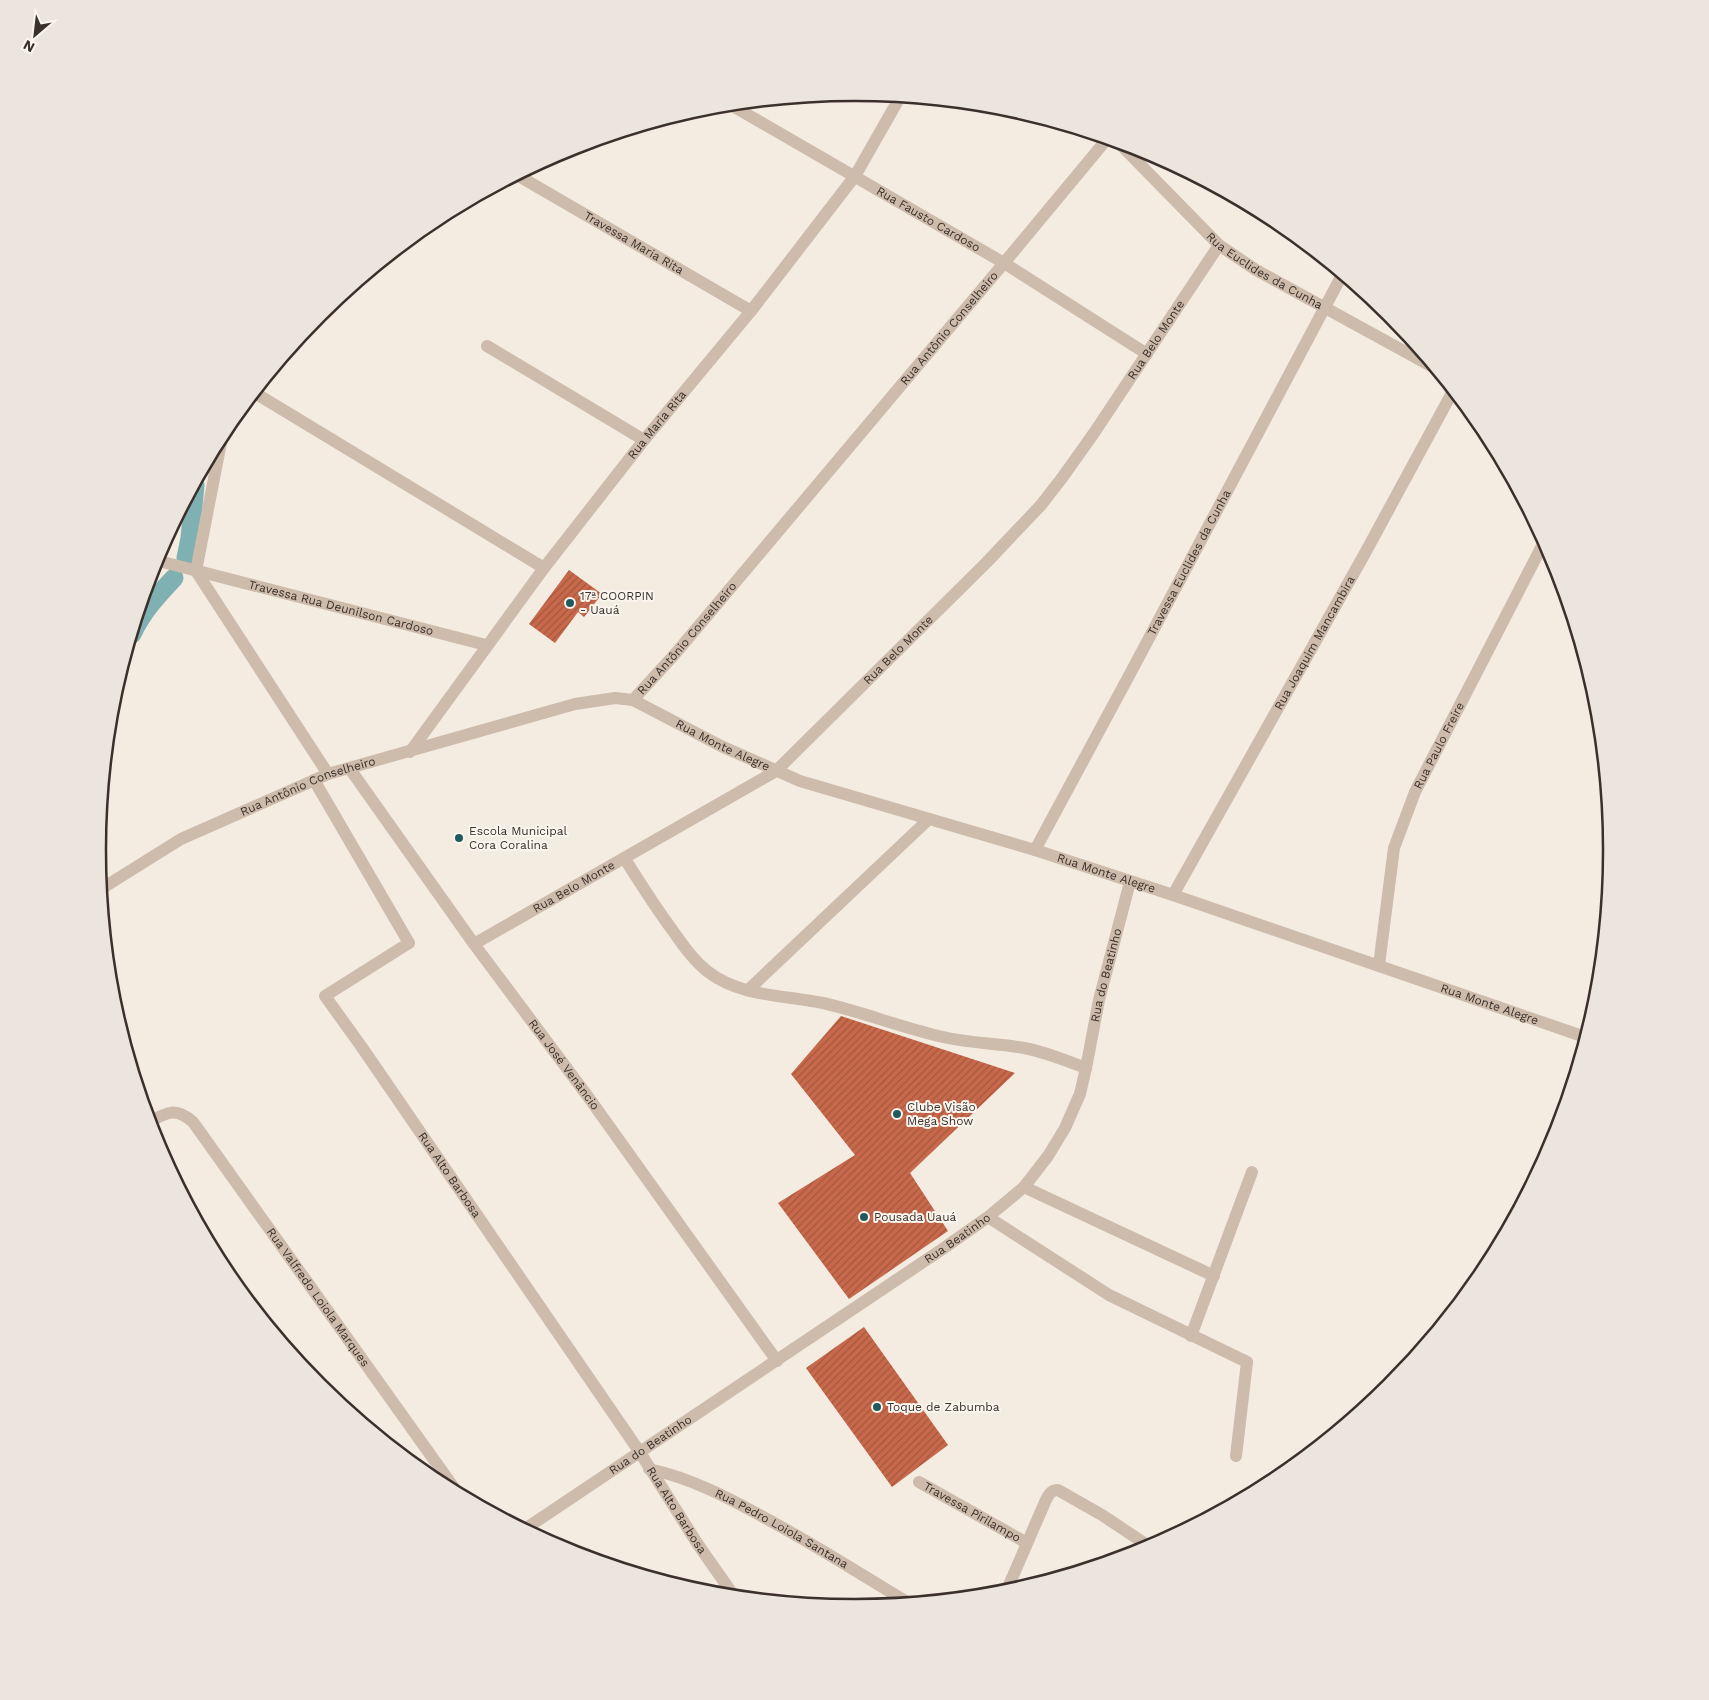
<svg xmlns="http://www.w3.org/2000/svg" width="1709" height="1700" font-family="'Work Sans',sans-serif">
  <style>
    .lines { fill: none; stroke-linecap: round; stroke-linejoin: round }
    .canal { stroke: #7fb0b2; stroke-width: 19 }
    .building { fill: url(#building-hatch) }
    .minor { stroke: #cdbbac; stroke-width: 12 }
    .poi-dot { fill: #1f5a5e; stroke: #fbf5ee; stroke-width: 2 }
    .labels { text-anchor: middle; stroke-width: 4; stroke-linejoin: round; paint-order: stroke }
    .street-label { font-size: 12px; fill: #3b302b; stroke: #fbf5ee }
    .poi-label { font-size: 12px; fill: #3b302b; stroke: #fbf5ee; text-anchor: start }
    .rim { fill: none; stroke: #3b302b; stroke-width: 2.5 }
  </style>
  <defs>
    <pattern id="building-hatch" width="6" height="6" patternUnits="userSpaceOnUse" patternTransform="scale(1.25)"><rect width="6" height="6" fill="#c8694b"/><path d="M-1 1l2-2M0 6l6-6M5 7l2-2" fill="none" stroke="#a4573f"/></pattern>
  </defs>
  <rect width="100%" height="100%" fill="#f4ebe1"/>
  <g class="lines">
    <path class="canal" d="M186 558 190 538 195 485
      M132 634C142 612 158 595 174 578"/>
  </g>
  <path class="building" d="M569 570 602 594 584 617 578 612 555 643 529 624Z
    M841 1016 1015 1073 910 1173 948 1231 849 1299 778 1203 855 1155 791 1074Z
    M864 1327 948 1445 892 1487 806 1368Z"/>
  <g class="lines">
    <g class="minor">
      <path id="s1" d="M731 105 1004 263 1147 354"/>
      <path id="s2" d="M1119 143 1219 245 1256 270 1433 367"/>
      <path id="s3" d="M517 175 751 311"/>
      <path d="M487 346 644 440"/>
      <path d="M255 393 544 568"/>
      <path id="s4" d="M155 560 486 645"/>
      <path d="M196 571 328 774"/>
      <path d="M196 571 223 432"/>
      <path id="s5" d="M633 700 675 654 1004 263 1107 139"/>
      <path id="s6" d="M410 752 544 568 644 440 751 311 855 176 900 97"/>
      <path id="s7" d="M350 769 474 944 589 1098 777 1361"/>
      <path id="s8" d="M314 780 409 943 325 996 361 1046 639 1451 697 1543 734 1596"/>
      <path id="s9" d="M1035 850 1131 672 1342 275"/>
      <path d="M625 859C640 883 656 908 673 931 683 945 693 960 707 971 740 997 784 995 823 1003 863 1012 902 1028 943 1037 968 1043 993 1043 1018 1047 1041 1050 1064 1060 1086 1068"/>
      <path id="s10" d="M101 889 181 839 328 774 575 704 615 698 633 700 721 746 800 781 1035 850 1173 895 1585 1037"/>
      <path id="s11" d="M1173 895 1364 555 1453 391"/>
      <path id="s12" d="M474 944 776 771 987 562 1041 505 1062 478 1094 433 1219 245"/>
      <path id="s13" d="M1379 965 1394 848 1415 792 1544 542"/>
      <path d="M748 990 929 819"/>
      <path id="s14" d="M149 1122C167 1112 176 1107 193 1122L457 1492"/>
      <path d="M1024 1187 1214 1276"/>
      <path d="M988 1217 1109 1295 1247 1362 1236 1456"/>
      <path d="M1191 1336 1252 1172"/>
      <path id="s15" d="M649 1469C691 1478 729 1498 765 1518 814 1544 860 1574 907 1602"/>
      <path id="s16" d="M919 1482 1027 1543"/>
      <path id="s17" d="M525 1529 944 1248 988 1217 1024 1187 1048 1156 1065 1128 1080 1094 1086 1068 1099 1000 1130 882"/>
      <path d="M1006 1592 1045 1502C1048 1496 1050 1490 1058 1490L1102 1515 1150 1547"/>
    </g>
  </g>
  <g class="poi-dot">
    <circle cx="570" cy="603" r="5"/>
    <circle cx="459" cy="838" r="5"/>
    <circle cx="897" cy="1114" r="5"/>
    <circle cx="864" cy="1217" r="5"/>
    <circle cx="877" cy="1407" r="5"/>
  </g>
  <g class="labels">
    <g class="street-label">
      <text dy="4" stroke="none"><textPath href="#s1" startOffset="228">Rua Fausto Cardoso</textPath></text>
      <text dy="4" stroke="none"><textPath href="#s3" startOffset="135">Travessa Maria Rita</textPath></text>
      <text dy="4" stroke="none"><textPath href="#s2" startOffset="195">Rua Euclides da Cunha</textPath></text>
      <text dy="4" stroke="none"><textPath href="#s5" startOffset="488">Rua Antônio Conselheiro</textPath></text>
      <text dy="4" stroke="none"><textPath href="#s12" startOffset="925">Rua Belo Monte</textPath></text>
      <text dy="4" stroke="none"><textPath href="#s6" startOffset="410">Rua Maria Rita</textPath></text>
      <text dy="4" stroke="none"><textPath href="#s9" startOffset="326">Travessa Euclides da Cunha</textPath></text>
      <text dy="4" stroke="none"><textPath href="#s4" startOffset="192">Travessa Rua Deunilson Cardoso</textPath></text>
      <text dy="4" stroke="none"><textPath href="#s5" startOffset="82">Rua Antônio Conselheiro</textPath></text>
      <text dy="4" stroke="none"><textPath href="#s11" startOffset="289">Rua Joaquim Mancambira</textPath></text>
      <text dy="4" stroke="none"><textPath href="#s12" startOffset="520">Rua Belo Monte</textPath></text>
      <text dy="4" stroke="none"><textPath href="#s10" startOffset="671">Rua Monte Alegre</textPath></text>
      <text dy="4" stroke="none"><textPath href="#s13" startOffset="230">Rua Paulo Freire</textPath></text>
      <text dy="4" stroke="none"><textPath href="#s10" startOffset="232">Rua Antônio Conselheiro</textPath></text>
      <text dy="4" stroke="none"><textPath href="#s10" startOffset="1076">Rua Monte Alegre</textPath></text>
      <text dy="4" stroke="none"><textPath href="#s12" startOffset="115">Rua Belo Monte</textPath></text>
      <text dy="4" stroke="none"><textPath href="#s17" startOffset="836">Rua do Beatinho</textPath></text>
      <text dy="4" stroke="none"><textPath href="#s10" startOffset="1481">Rua Monte Alegre</textPath></text>
      <text dy="4" stroke="none"><textPath href="#s7" startOffset="365">Rua José Venâncio</textPath></text>
      <text dy="4" stroke="none"><textPath href="#s8" startOffset="506">Rua Alto Barbosa</textPath></text>
      <text dy="4" stroke="none"><textPath href="#s17" startOffset="521">Rua Beatinho</textPath></text>
      <text dy="4" stroke="none"><textPath href="#s14" startOffset="264">Rua Valfredo Loiola Marques</textPath></text>
      <text dy="4" stroke="none"><textPath href="#s17" startOffset="151">Rua do Beatinho</textPath></text>
      <text dy="4" stroke="none"><textPath href="#s8" startOffset="911">Rua Alto Barbosa</textPath></text>
      <text dy="4" stroke="none"><textPath href="#s16" startOffset="61">Travessa Pirilampo</textPath></text>
      <text dy="4" stroke="none"><textPath href="#s15" startOffset="146">Rua Pedro Loiola Santana</textPath></text>
    </g>
    <g class="poi-label">
      <text x="580" y="600">17ª COORPIN<tspan x="580" dy="14">- Uauá</tspan></text>
      <text x="469" y="835">Escola Municipal<tspan x="469" dy="14">Cora Coralina</tspan></text>
      <text x="907" y="1111">Clube Visão<tspan x="907" dy="14">Mega Show</tspan></text>
      <text x="874" y="1221">Pousada Uauá</text>
      <text x="887" y="1411">Toque de Zabumba</text>
    </g>
  </g>
  <path d="M0 0H1709V1700H0ZM854 101H855A748 748 0 0 1 1603 849V851A748 748 0 0 1 855 1599H854A748 748 0 0 1 106 851V849A748 748 0 0 1 854 101Z" fill="#ece5de" fill-rule="evenodd"/>
  <path class="rim" d="M854 101H855A748 748 0 0 1 1603 849V851A748 748 0 0 1 855 1599H854A748 748 0 0 1 106 851V849A748 748 0 0 1 854 101Z"/>
  <g transform="translate(35 35) rotate(208)" stroke="#fbf5ee" stroke-width="4" paint-order="stroke">
  <path d="M0-4L9 19L0 12L-9 19Z" fill="#3b302b"/>
  <text y="-8" font-size="14" font-weight="bold" text-anchor="middle" fill="#3b302b">N</text>
  </g>
</svg>
